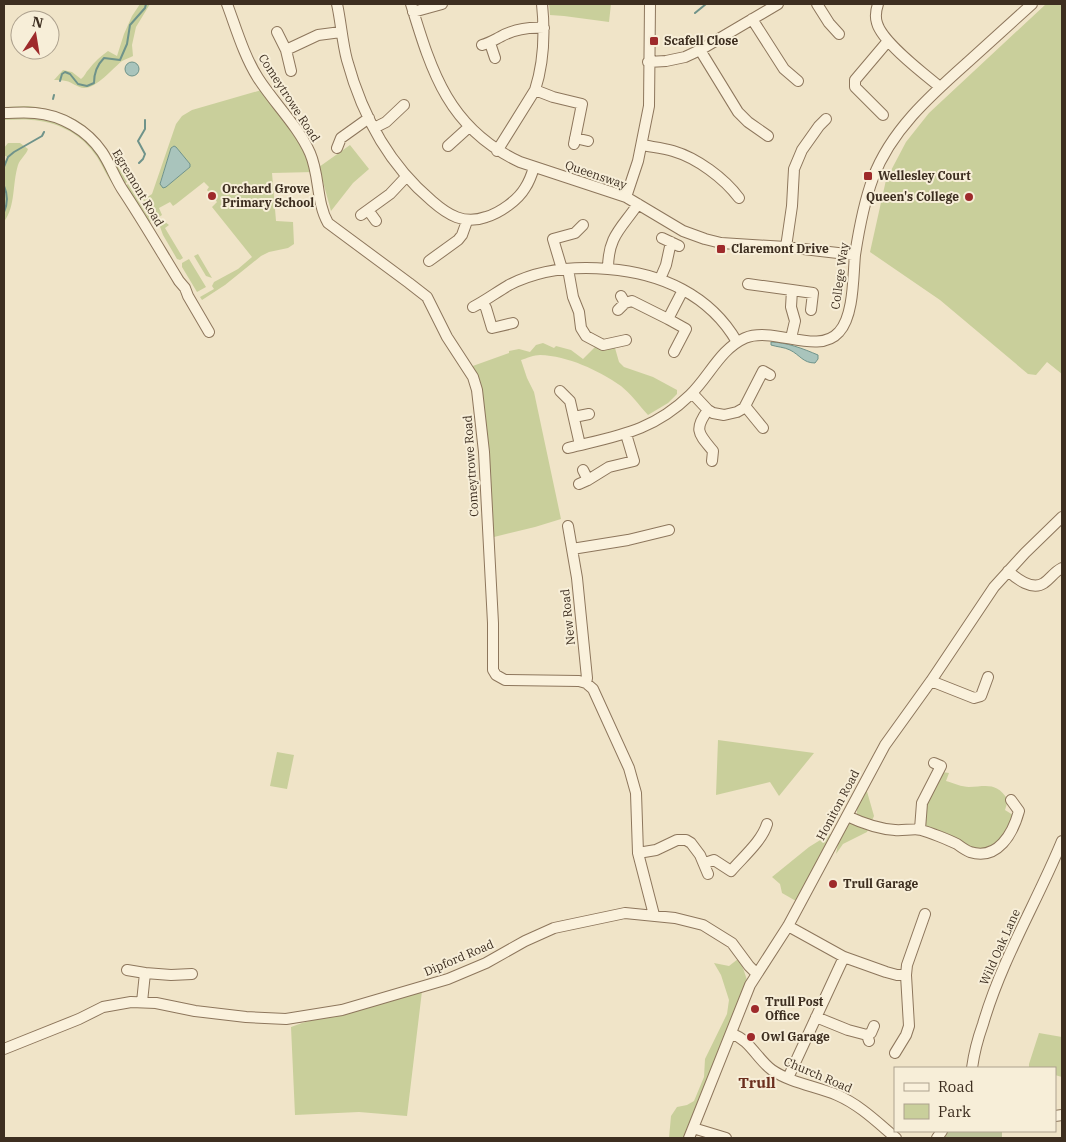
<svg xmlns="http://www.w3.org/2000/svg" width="1066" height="1142" font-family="'IBM Plex Serif',serif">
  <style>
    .green { fill: #c9cf9b; fill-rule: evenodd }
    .cemetery { fill: #bfc49a }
    .water { fill: #a9c4bc; stroke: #6f938a }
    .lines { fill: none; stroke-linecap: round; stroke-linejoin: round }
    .stream { stroke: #6f938a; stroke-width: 2 }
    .minor-casing { stroke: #8d765c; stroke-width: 12 }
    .minor { stroke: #faf1dc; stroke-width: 10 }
    .poi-dot { fill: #9e2a2b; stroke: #f7eed8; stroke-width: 2 }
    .labels { text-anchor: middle; stroke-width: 4; stroke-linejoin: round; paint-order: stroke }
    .poi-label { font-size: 12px; font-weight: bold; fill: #3d2e20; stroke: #f7eed8; text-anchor: start }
    .street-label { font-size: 12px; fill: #3d2e20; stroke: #f7eed8 }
    .quarter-label { font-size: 15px; font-weight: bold; fill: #6b2e1e; stroke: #f7eed8 }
  </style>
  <rect width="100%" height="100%" fill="#f0e4c8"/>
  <path class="green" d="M140 4H150L136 27 132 45 133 56C130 58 125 59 122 61 112 69 97 88 84 88 78 88 72 82 66 81 62 80 58 80 54 80L63 70 72 72 81 79C85 76 85 73 89 69 94 62 101 56 108 51L117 56 124 34 132 16Z
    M549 4H611L609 22 564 16 550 15Z
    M1046 4H1062V374L1047 362 1036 375 1028 374 940 300 870 252 886 180 906 142 929 113Z
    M265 89 298 138 314 172 272 173 276 221 293 222 294 244 288 248 269 252 261 256 225 285 202 300 200 297 214 289 212 286 214 282 238 269 252 257 212 207 217 202 207 190 209 187 204 182 176 204 173 206 170 202 159 208 162 215 156 219 143 200 152 194 176 124 182 116 192 110ZM174 146 176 147 190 164V167L166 187 160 183 171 148Z
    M28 106C85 112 101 137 127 182L122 186 120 183 121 178 108 155 78 124 4 110V107Z
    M4 116H30L60 123 92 144 117 188C107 180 103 164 94 153 80 133 55 121 31 120 22 119 13 120 4 120Z
    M8 143H20L28 149C26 155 20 159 18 165 12 185 16 205 4 222V163L7 157 4 155V148Z
    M350 145 369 169 353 183 331 211 319 167Z
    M128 184 145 212 153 221 148 222 123 187Z
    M165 222 169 225 165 228 183 258 180 260 177 259 163 235 159 224Z
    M198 254 212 278 206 276 194 256Z
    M189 259 206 287 197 292 182 267V263Z
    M543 343 554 348 556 346 571 350 583 359 596 346H613L615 348 619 362 624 367 653 377 677 390V394L668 403 648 415C639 405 631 394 621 386 598 370 568 356 540 355 534 355 527 358 521 360L527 378 534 392 561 519 535 527 490 538 470 367 509 353V351L519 349 530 352 536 345Z
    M718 740 814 753 779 796 770 782 716 795Z
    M277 752 294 755 287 789 270 786Z
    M942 772 949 773 946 781C953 783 962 787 969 787 987 786 997 782 1008 800L1005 810 1013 815 1005 834 994 847 976 850 925 828V802Z
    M866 788 874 816 867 832 843 844 836 854 839 839 846 824 854 821 857 813V806Z
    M830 834 831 835 796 901 782 893 780 884 772 877 809 847Z
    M738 959 743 968 747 980 684 1138H669L671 1116 677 1107 687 1105 694 1101 704 1077 705 1059 727 1014 729 1000 721 975 714 963 729 966Z
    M422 991 407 1116 359 1112 295 1115 291 1027 302 1023Z
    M1039 1033 1062 1037V1077L1055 1075V1068H1029V1064Z"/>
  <path class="cemetery" d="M946 1131H1002V1138H941Z"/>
  <path class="water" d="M125 69a7 7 0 1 1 14 0a7 7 0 1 1-14 0Z
    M174 146 176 147 190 164V167L166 187 163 188 160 184 171 148Z
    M771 342C786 342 804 349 818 355V359L815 363C803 363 800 355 790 350 784 347 777 347 771 345Z"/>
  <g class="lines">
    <path class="stream" d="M695 13 706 4
      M60 81 62 74 65 72 70 74 78 84 87 86 94 83C94 73 97 65 104 58L120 60 127 44 130 25 145 8 146 4
      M53 99 54 95
      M139 163 143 159 145 154 138 141 145 129V120
      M4 167 8 157 14 152 42 136 44 132
      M4 186C8 195 8 203 4 212
      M4 266V268"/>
    <g class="minor-casing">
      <path id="minor" d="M227 4C236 28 244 56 258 78 274 103 298 126 310 153 320 176 316 202 328 223L409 283 427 297 447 337 473 377 477 390 484 452 493 623V670L496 675 505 680 579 681 586 683 593 689 629 768 636 793 638 853 654 915
        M337 4C341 22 342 41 347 60 362 115 388 164 432 201 448 215 464 225 486 217 500 213 518 200 525 188 529 182 532 174 534 167
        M411 4C432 73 449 129 520 162L626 197 683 231 705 239 721 243 786 247 855 255
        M817 4 829 23 839 34
        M878 4C876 10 875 17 877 23 882 42 924 74 940 87
        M413 12 442 4
        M752 19 784 69 798 81
        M277 32 286 50
        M490 43 495 58
        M482 45C489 43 494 40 500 37 514 29 528 27 544 28
        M700 50 738 112 748 122 768 136
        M648 62 666 61 685 57 700 50 778 4
        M291 71 286 50 318 35 341 32
        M535 90 553 97 582 104 574 144
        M4 113C14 113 24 112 35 113 61 115 87 130 102 152 110 164 115 178 122 189 142 219 160 250 179 281L185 288 188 296 209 332
        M883 115 855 87V80L888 41
        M374 128 386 122 404 105
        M575 138 588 141
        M642 145C652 147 663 148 673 151 697 158 724 178 739 198
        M448 146 469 127
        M337 148 341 138 369 118
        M497 151 535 90C544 62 545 33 542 4
        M626 197 638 161 649 106 650 4
        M638 204C621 229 608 236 608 269 661 273 710 295 737 342
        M368 210 376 221
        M361 215 390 194 406 177
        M662 238 679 246
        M786 247 792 206 794 169 802 150 819 126 826 119
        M429 261 458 240 462 235 467 221
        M562 269 553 239 575 233 583 225
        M568 269 573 297 579 312 581 328 586 336 603 345 626 340
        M660 279 666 265 671 242
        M748 284 792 290 791 307 795 321 791 338
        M792 290 813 293 811 310
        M482 302 486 308 492 328 513 323
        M625 303 632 301 668 319 683 290
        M473 307C485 301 497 292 509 285 540 269 574 266 608 269
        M618 310 625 303 621 296
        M668 319 686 329 674 352
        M560 391 570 401 580 445
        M692 393 708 410 713 413 724 415 737 412 744 408 763 371 770 375
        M745 406 763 428
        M708 410C693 430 699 434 713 451L712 461
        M574 417 589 414
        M568 448C616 436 652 432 690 395 709 377 720 349 745 338 774 326 818 356 839 332 854 316 853 276 855 255 859 229 864 202 873 178 891 130 931 95 968 62 989 43 1011 23 1032 4
        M583 470 588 480
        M579 484 588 480 609 467 634 461 626 434
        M568 526 577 578 587 678 586 683
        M572 549 628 540 669 530
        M1008 571C1017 579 1032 591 1044 583 1051 578 1054 572 1062 568
        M931 681 974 698 981 696 988 677
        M847 816C862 823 878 829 895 830 902 831 915 828 921 830 929 832 949 840 957 844 961 847 965 850 970 852 998 861 1013 833 1019 811L1011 800
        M920 829 922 803 941 766 934 763
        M638 853 656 850 677 840H686L691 843 700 855 708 874
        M705 863 714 860 731 871C743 857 762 841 767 824
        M788 926 844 957 886 972 897 975H906L907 965 925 914
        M127 970 145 973
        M142 1002 145 973 171 975 192 974
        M816 1017 848 1030 867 1035
        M732 1034C749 1039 758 1060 772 1070 791 1083 815 1086 837 1095 860 1105 877 1122 896 1138
        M869 1041 867 1035 871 1033 874 1026
        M4 1049 79 1019 103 1007 131 1002 156 1003 195 1011 246 1017 286 1019 342 1010 448 979 486 963 525 941 554 928 625 913 675 918 703 925 732 943 749 966 757 974
        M895 1053 906 1035 909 1026 906 975
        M972 1068C974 1053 978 1038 983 1024 1002 959 1037 902 1062 841
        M788 1078 844 957
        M1055 1116 1062 1115
        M693 1128 726 1138
        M689 1138 750 985 788 926 885 745 931 681 994 587 1025 553 1062 517
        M937 1138 942 1131"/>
    </g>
    <use href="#minor" class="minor"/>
  </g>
  <g class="poi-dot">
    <rect x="649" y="36" width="10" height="10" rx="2.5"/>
    <rect x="863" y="171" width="10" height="10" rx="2.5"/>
    <circle cx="212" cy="196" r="5"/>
    <circle cx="969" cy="197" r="5"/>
    <rect x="716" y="244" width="10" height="10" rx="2.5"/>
    <circle cx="833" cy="884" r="5"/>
    <circle cx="755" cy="1009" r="5"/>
    <circle cx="751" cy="1037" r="5"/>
  </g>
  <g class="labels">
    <g class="poi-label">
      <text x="664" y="45">Scafell Close</text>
      <text x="878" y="180">Wellesley Court</text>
      <text x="222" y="193">Orchard Grove<tspan x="222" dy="14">Primary School</tspan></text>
      <text x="959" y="201" text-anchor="end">Queen's College</text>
      <text x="731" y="253">Claremont Drive</text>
      <text x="843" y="888">Trull Garage</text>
      <text x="765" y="1006">Trull Post<tspan x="765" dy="14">Office</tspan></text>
      <text x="761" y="1041">Owl Garage</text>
    </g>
    <g class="street-label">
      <text transform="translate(289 98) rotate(57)" y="4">Comeytrowe Road</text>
      <text transform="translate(596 175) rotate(19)" y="4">Queensway</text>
      <text transform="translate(138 188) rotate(59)" y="4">Egremont Road</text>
      <text transform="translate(840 276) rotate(-82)" y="4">College Way</text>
      <text transform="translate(471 466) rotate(-94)" y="4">Comeytrowe Road</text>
      <text transform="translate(568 617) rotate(-96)" y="4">New Road</text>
      <text transform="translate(838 805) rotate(-62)" y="4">Honiton Road</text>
      <text transform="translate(1000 947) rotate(-66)" y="4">Wild Oak Lane</text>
      <text transform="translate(459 958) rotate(-23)" y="4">Dipford Road</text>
      <text transform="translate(818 1075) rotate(23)" y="4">Church Road</text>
    </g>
    <g class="quarter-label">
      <text x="757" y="1088">Trull</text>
    </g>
  </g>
  <rect width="1066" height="1142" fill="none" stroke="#3d2e20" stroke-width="10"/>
  <rect x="894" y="1067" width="162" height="65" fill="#f7eed8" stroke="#ada18e"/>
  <rect x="904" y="1083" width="25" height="8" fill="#faf1dc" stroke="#ada18e"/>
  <text x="938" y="1092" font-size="15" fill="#3d2e20">Road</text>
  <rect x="904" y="1104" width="25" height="15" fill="#c9cf9b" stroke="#ada18e"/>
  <text x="938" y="1117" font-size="15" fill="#3d2e20">Park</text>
  <g transform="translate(35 35) rotate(12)"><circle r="24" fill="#f7eed8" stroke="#ada18e"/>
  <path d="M0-4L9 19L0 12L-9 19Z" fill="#9e2a2b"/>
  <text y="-8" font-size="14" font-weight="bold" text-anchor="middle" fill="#3d2e20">N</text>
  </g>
</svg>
